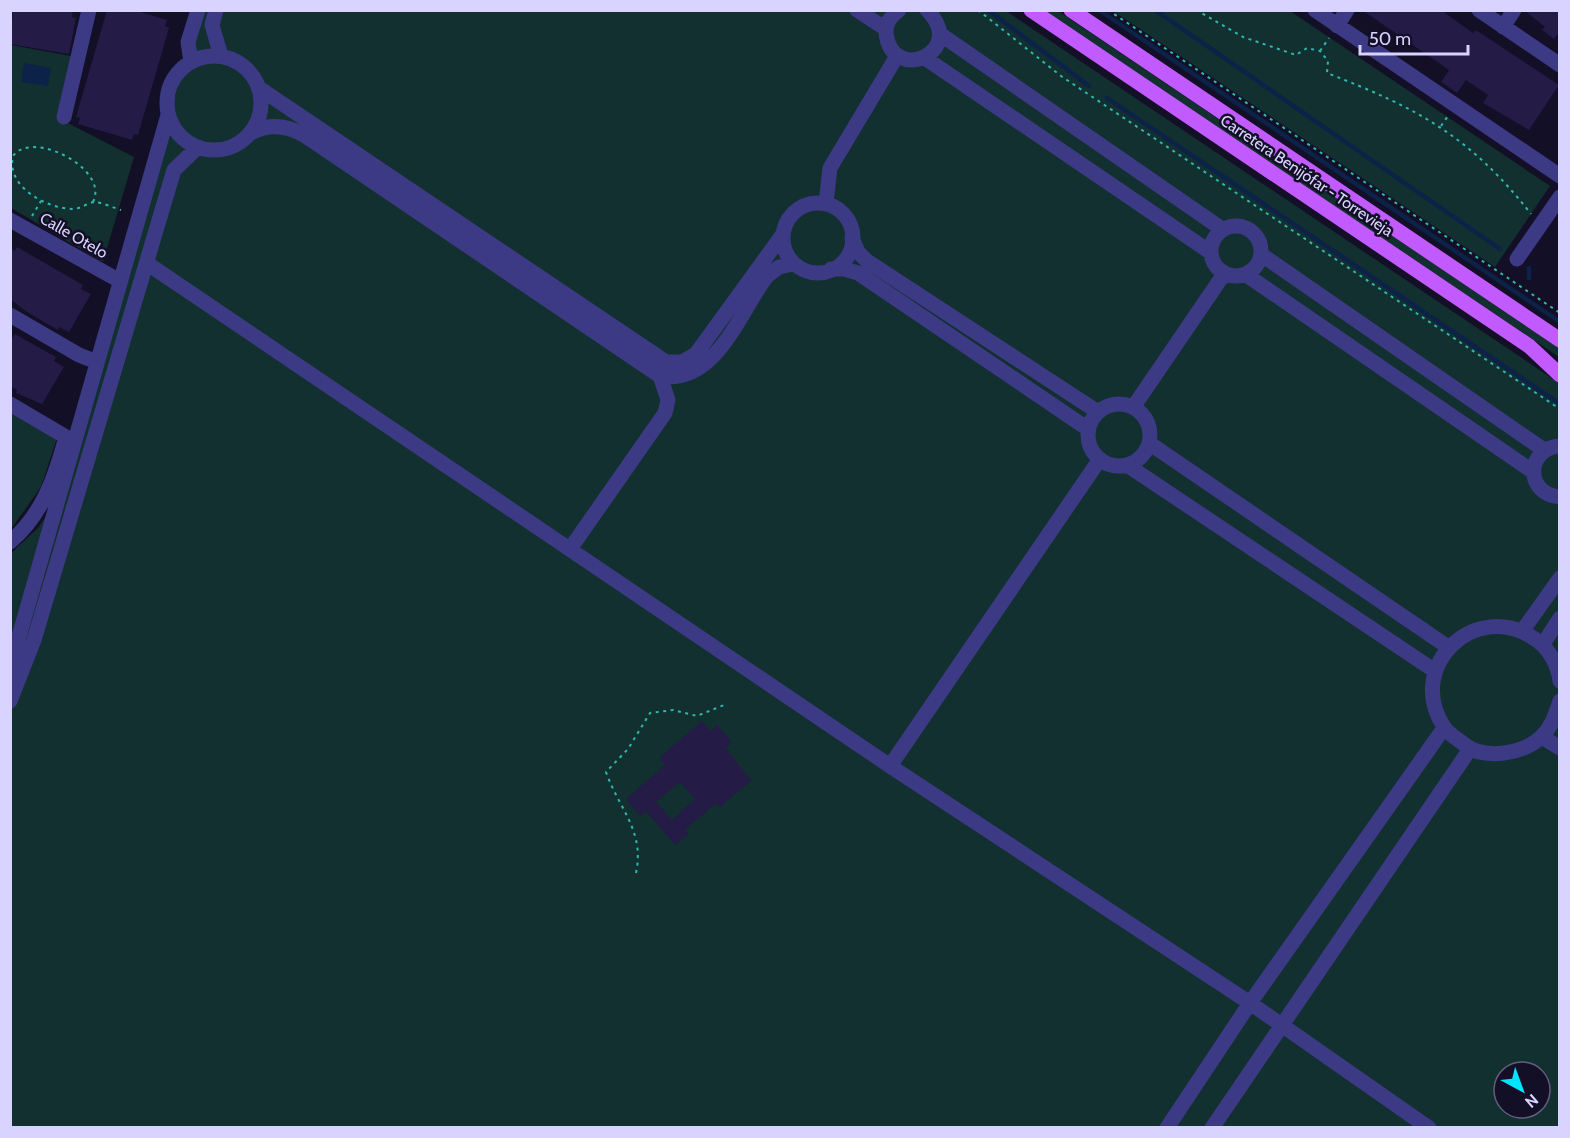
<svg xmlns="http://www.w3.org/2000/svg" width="1570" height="1138" font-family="Cabin,sans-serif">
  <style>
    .green { fill: #12302f; fill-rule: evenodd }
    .water { fill: #0c2248 }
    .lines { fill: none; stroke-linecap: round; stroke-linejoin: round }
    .stream { stroke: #0c2248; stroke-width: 4.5 }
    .building { fill: #241b47; fill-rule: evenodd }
    .path { stroke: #2fb8b0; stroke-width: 2; stroke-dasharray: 3 4.5; stroke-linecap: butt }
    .minor { stroke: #3d3a85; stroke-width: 15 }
    .major { stroke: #c25bff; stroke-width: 15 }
    .labels { text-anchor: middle; stroke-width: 5; stroke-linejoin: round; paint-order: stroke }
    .street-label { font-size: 16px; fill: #d9d4ff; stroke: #130f26 }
  </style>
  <rect width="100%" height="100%" fill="#130f26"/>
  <path class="green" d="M200 11H1006L1559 383V1127H11L10 554 38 528 48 513 97 362ZM1504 1072H1540V1108H1504Z
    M1045 11H1058L1559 348V357Z
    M1113 11H1290L1550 186 1495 267Z
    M11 45 71 56 58 118 134 157 103 262 11 208Z
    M11 411 57 438 41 487 11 529Z"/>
  <path class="water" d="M24 63 51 68 48 86 21 82Z"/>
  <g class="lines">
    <path class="stream" d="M988 10 1089 86
      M1099 10 1560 322
      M1155 10 1500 249
      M1107 98 1560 404
      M1529 278V268"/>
  </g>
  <path class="building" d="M13 10H73L72 17 76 18 69 54 10 44Z
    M107 10H134L167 20 165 26 169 28 138 135 134 134 132 140 78 124 80 118 76 117Z
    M1362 10H1441L1473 33 1476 30 1559 85 1529 130 1483 103 1488 95 1466 80 1457 93 1441 82 1449 70Z
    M1524 10H1560V31L1554 39 1542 30 1545 27Z
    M17 247 83 285 81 289 91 294 69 332 59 327 58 330 27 312 10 299V248L15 251Z
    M15 334 56 357 54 361 64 367 42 404 16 393 17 390 10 386V341Z
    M702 721 711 731 717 725 732 742 726 748 751 781 720 807 716 803 685 830 689 834 675 845 646 811 640 816 626 799 665 765 659 758ZM680 782 695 799 672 820 656 802Z"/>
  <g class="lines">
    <path class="path" d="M978 10 1061 76 1560 409
      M1108 10 1560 313
      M1196 10 1243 37 1296 55 1307 48 1320 51 1328 61 1327 73C1417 108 1470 136 1531 214
      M1320 51 1329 38
      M1441 126 1448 116
      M93 202C110 169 32 129 13 156 6 187 46 208 72 209 81 209 87 203 94 202 101 202 114 208 121 210
      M32 216 41 201
      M636 873C645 831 619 809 606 772L628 749 650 713 673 710 697 716 724 705"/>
    <path class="minor" d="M216 10 212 25 221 56
      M857 10 886 29
      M899 10C891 16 885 23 886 33 892 86 969 51 927 10
      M1315 10 1560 176
      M1479 10 1560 65
      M1337 26 1347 10
      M1503 27 1514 10
      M940 34 1222 229
      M167 103a47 47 0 1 1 94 0a47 47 0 1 1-94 0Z
      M925 58 1210 252
      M191 62 188 42 198 10
      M259 88 666 362H682L696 354 783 234
      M64 117 89 10
      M251 133C269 123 286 125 304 135L660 376C716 385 739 313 767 276L779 267 794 264
      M826 203 830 168 897 56
      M783 238a35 35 0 1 1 70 0a35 35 0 1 1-70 0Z
      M10 220 120 281
      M1211 251a25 25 0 1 1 50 0a25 25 0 1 1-50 0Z
      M852 238 858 252 867 261 1098 412
      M1262 255 1544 450
      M1517 259 1560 197
      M148 264 890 766 1250 1003 1429 1128
      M831 269H844L858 273 1088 429
      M1245 274 1532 471
      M10 315 79 355 97 362
      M1088 435a31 31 0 1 1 62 0a31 31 0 1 1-62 0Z
      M10 404 66 437C55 477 43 514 10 542
      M1134 406 1224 274
      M1149 443 1448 647
      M1560 446C1525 448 1525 495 1560 497
      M1127 465 1435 671
      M570 549 665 413 668 400 660 376
      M1523 630 1560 578
      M1543 644 1560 618
      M10 668 168 115
      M1560 681C1558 665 1549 648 1535 639 1476 598 1404 666 1444 727 1448 734 1458 739 1465 745 1484 760 1524 754 1541 737 1552 727 1555 715 1560 701
      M10 701 34 640 174 170 198 147
      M1542 737 1560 748
      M890 766 1100 459
      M1167 1128 1250 1003 1444 728
      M1212 1128 1470 749"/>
    <path class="major" d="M1031 10 1529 346 1560 375
      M1071 10 1560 340"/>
  </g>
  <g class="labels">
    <g class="street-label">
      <text transform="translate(1307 175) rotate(34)" y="6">Carretera Benijófar - Torrevieja</text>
      <text transform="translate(74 235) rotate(30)" y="6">Calle Otelo</text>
    </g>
  </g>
  <rect width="1570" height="1138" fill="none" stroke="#d9d4ff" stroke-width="24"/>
  <g transform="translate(1522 1090) rotate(139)"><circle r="28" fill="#130f26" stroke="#625e7d" stroke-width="1.5"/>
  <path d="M0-4.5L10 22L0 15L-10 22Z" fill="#00e5ff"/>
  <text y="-9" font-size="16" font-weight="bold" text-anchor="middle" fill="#d9d4ff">N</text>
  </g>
  <path d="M1360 45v9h108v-9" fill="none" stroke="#d9d4ff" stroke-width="3"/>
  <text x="1369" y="45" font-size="18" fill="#d9d4ff" stroke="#130f26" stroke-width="4.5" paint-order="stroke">50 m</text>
</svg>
